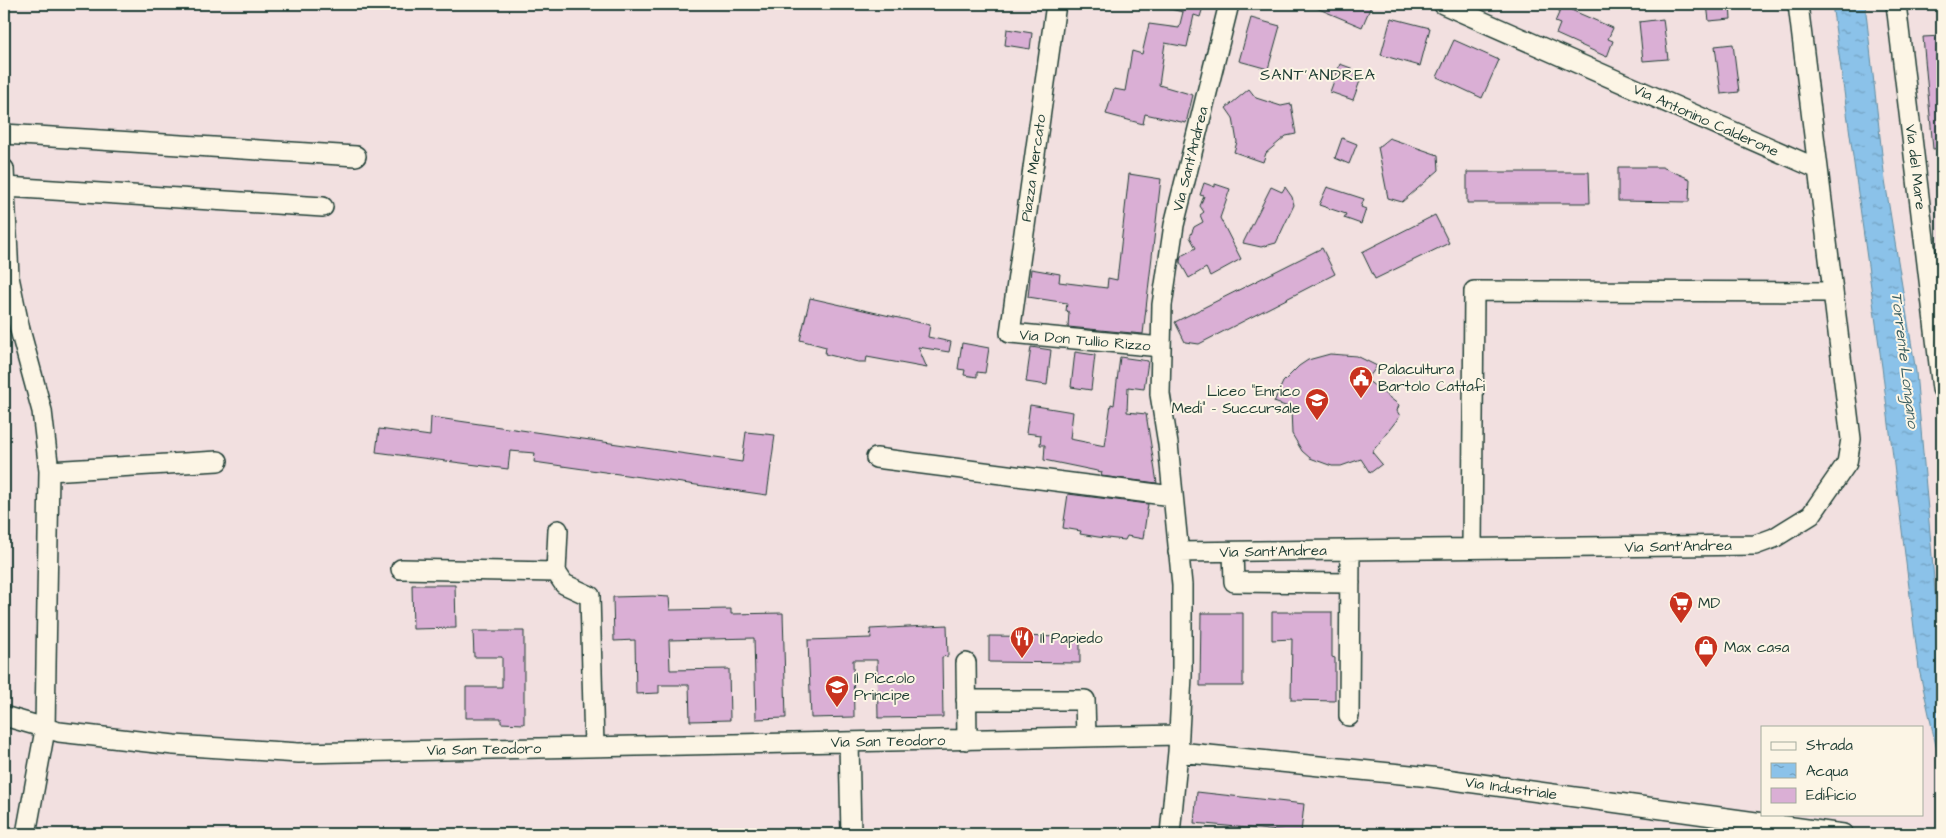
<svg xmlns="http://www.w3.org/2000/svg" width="1946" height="838" font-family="'Architects Daughter',sans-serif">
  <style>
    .water { fill: url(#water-ripples); stroke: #608da1 }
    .building { fill: #daafd5; stroke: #1f3d34 }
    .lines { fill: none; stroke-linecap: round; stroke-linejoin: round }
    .minor-casing { stroke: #1f3d34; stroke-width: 22 }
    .minor { stroke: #fcf5e5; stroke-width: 19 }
    .labels { text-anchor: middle; stroke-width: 4; stroke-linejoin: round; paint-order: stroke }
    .street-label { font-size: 15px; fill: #1f3d34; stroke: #fcf5e5 }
    .poi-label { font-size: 15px; fill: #1f3d34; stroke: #fcf5e5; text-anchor: start }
    .neighbourhood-label { font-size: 16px; letter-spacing: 1px; fill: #1f3d34; stroke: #fcf5e5 }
    .water-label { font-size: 16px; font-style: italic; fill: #3a5e61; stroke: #fcf5e5 }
  </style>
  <defs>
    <pattern id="water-ripples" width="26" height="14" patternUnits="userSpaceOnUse" patternTransform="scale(1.25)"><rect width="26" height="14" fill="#8bc2e9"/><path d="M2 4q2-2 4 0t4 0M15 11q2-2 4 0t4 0" fill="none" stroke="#719fbe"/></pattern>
  </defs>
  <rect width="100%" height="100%" fill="#f2e0e0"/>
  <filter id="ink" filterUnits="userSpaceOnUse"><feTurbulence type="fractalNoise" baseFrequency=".02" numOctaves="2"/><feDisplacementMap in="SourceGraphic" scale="10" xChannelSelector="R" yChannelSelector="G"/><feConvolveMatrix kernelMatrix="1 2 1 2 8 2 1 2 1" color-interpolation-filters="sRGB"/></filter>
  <g filter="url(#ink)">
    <path class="water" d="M1832 4H1865L1885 181 1916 372 1942 671V773L1919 669 1882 367Z"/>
    <path class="building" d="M1167 4H1204L1200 17 1194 15 1187 47 1165 43 1159 85 1193 95 1186 123 1145 114 1143 124 1106 114 1114 89 1125 91 1132 51 1142 54 1149 24 1179 28 1183 12 1166 8Z
      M1307 4H1372L1362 27Z
      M1707 4H1730L1731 19 1709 21Z
      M1562 6 1613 28 1608 39 1613 41 1607 57 1556 34 1560 24 1555 22Z
      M1251 18 1280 26 1268 69 1239 61Z
      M1391 18 1430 28 1420 66 1381 55Z
      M1663 19 1668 59 1643 61 1639 22Z
      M1007 29 1032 33 1030 49 1005 45Z
      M1942 36V148L1933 149 1923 37Z
      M1454 40 1499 60 1482 98 1437 77Z
      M1733 44 1739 92 1721 94 1715 46Z
      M1340 64 1351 68 1350 72 1357 75 1356 80 1360 81 1353 100 1330 92Z
      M1249 89 1256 98 1281 106 1291 104 1296 134 1286 136 1266 153 1263 162 1234 152 1237 142 1233 118 1226 108Z
      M1342 138 1357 144 1349 164 1335 158Z
      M1389 138 1438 155 1439 170 1402 202 1388 198 1378 147Z
      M1618 167H1662L1690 179 1689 202 1618 201Z
      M1467 172H1589L1590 203H1467Z
      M1129 174 1161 179 1143 334 1068 327 1069 312 1066 311 1067 303 1028 297 1031 269 1060 274 1059 282 1107 288 1108 278 1117 280Z
      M1204 183 1215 187V184L1230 189 1220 218 1241 259 1210 276 1206 268 1189 278 1180 262 1181 256 1196 248 1190 237 1194 227 1203 222 1200 215 1204 212 1200 206 1204 196 1200 195Z
      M1271 187 1282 192 1285 187 1292 197 1294 205 1276 243 1261 247 1243 243Z
      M1327 187 1364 199 1361 207 1366 209 1361 224 1344 218 1346 214 1319 205Z
      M1435 215 1449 243 1375 279 1362 252Z
      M1322 248 1335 274 1199 344 1185 342 1175 322Z
      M810 298 930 325 928 337 951 342 949 352 918 347 927 368 867 357 866 362H858L825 354 826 347 800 340Z
      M962 343 989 348 985 373 977 372V377L964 375 965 370 958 369Z
      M1031 347 1051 350 1047 385 1026 382Z
      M1075 352 1095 355 1091 390 1071 387Z
      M1330 354 1357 356 1377 366 1367 380 1399 405 1397 411 1400 416 1372 452 1382 464 1370 473 1361 459 1341 466H1332L1310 458 1302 451 1292 434 1291 408 1274 402 1283 382 1299 366 1308 360Z
      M1120 357 1148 361 1144 389 1128 387 1127 412 1146 414 1157 483 1101 476 1102 472 1044 460 1045 445H1040L1041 435 1026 433 1030 405 1073 412 1070 439 1105 446 1111 404 1114 405Z
      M431 417 742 462 746 432 775 435 767 495 534 462 535 453 510 451 508 469 376 452 379 429 430 436Z
      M1068 494 1148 504 1143 539 1127 536 1125 540 1098 537 1080 534 1081 531 1063 528Z
      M412 585H455L456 628 413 629Z
      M653 596 669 597 670 610 731 609V614L783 613 786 718 756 719 754 638 669 640 670 670 729 669 730 720 690 721 689 685H659V693L636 694 635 640 614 641 613 597Z
      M1272 612H1332V657L1335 658V701L1291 700 1292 639 1272 640Z
      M1201 613H1243V686H1200Z
      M947 625 948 656 942 657 943 717 878 718 877 660H853L854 717 811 718 808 640 871 638 870 629Z
      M473 631H524V724L501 723V718H466V687H502V657H474Z
      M989 636 1080 637V663L989 662Z
      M1197 792 1304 804 1301 833 1194 823Z"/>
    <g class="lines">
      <g class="minor-casing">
        <path id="minor" d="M1056 4 1010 333 1161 347
          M1443 4 1818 169
          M1896 4 1942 389
          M4 134 356 156
          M4 169 9 277 20 330 42 411 49 471 45 730 26 834
          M6 187 323 207
          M876 458 1172 496
          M49 471 218 461
          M558 530 556 572 564 584 590 596 594 747
          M1472 548 1474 291 1833 292
          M1178 552 1755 545 1774 538 1811 515 1847 463 1851 439 1798 4
          M1233 552 1234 582 1350 583
          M401 569 556 572
          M966 663 967 740
          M966 700H1085L1086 737
          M4 716 59 732 174 745 299 753 1179 735
          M1349 716 1350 550
          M849 742 851 834
          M1178 752 1431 777 1843 834
          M1170 834 1178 752 1182 676V585L1168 444 1160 394 1162 305 1174 225 1229 4"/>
      </g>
      <use href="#minor" class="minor"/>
    </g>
  </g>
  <defs>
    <g id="civic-pin" transform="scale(1.25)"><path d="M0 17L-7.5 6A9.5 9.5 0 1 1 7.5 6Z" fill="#c8321e" stroke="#fcf5e5"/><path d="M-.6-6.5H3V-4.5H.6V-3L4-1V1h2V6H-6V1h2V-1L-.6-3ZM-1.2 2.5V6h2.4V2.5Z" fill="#fff"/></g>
    <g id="school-pin" transform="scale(1.25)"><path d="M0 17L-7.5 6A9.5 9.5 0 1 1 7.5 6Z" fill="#c8321e" stroke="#fcf5e5"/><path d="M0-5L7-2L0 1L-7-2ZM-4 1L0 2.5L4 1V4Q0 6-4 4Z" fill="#fff"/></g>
    <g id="supermarket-pin" transform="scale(1.25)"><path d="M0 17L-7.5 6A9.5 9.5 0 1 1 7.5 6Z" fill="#c8321e" stroke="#fcf5e5"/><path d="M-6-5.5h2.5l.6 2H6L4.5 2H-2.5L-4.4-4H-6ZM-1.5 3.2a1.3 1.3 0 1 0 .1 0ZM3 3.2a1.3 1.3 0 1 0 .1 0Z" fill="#fff"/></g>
    <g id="restaurant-pin" transform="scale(1.25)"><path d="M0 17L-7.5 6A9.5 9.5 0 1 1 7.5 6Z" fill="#c8321e" stroke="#fcf5e5"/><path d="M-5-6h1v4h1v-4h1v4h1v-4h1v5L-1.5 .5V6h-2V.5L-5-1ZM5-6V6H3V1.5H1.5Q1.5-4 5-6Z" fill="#fff"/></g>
    <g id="shop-pin" transform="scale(1.25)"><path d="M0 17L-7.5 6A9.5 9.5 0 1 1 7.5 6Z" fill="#c8321e" stroke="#fcf5e5"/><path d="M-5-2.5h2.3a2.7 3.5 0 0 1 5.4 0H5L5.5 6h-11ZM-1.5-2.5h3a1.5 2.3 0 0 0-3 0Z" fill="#fff"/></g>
  </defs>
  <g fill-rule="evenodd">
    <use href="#civic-pin" x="1361" y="378"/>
    <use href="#school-pin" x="1317" y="400"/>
    <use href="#supermarket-pin" x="1681" y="603"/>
    <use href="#restaurant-pin" x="1022" y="638"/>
    <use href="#shop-pin" x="1706" y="647"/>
    <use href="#school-pin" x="837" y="687"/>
  </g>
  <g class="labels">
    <g class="street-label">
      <text transform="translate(1706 120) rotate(24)" y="5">Via Antonino Calderone</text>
      <text transform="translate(1190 159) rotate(-76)" y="5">Via Sant'Andrea</text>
      <text transform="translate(1916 167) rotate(83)" y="5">Via del Mare</text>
      <text transform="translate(1033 168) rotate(-82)" y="5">Piazza Mercato</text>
      <text transform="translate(1085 340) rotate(5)" y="5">Via Don Tullio Rizzo</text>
      <text transform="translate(1678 546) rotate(-1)" y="5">Via Sant'Andrea</text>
      <text transform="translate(1273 551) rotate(-1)" y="5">Via Sant'Andrea</text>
      <text transform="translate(888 741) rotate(-1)" y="5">Via San Teodoro</text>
      <text transform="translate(484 749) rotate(-1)" y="5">Via San Teodoro</text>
      <text transform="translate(1511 788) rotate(8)" y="5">Via Industriale</text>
    </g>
    <g class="poi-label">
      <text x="1378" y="374">Palacultura<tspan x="1378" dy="17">Bartolo Cattafi</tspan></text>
      <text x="1300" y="396" text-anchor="end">Liceo "Enrico<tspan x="1300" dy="17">Medi" - Succursale</tspan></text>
      <text x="1698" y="608">MD</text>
      <text x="1040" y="643">Il Papiedo</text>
      <text x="1724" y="652">Max casa</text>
      <text x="854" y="683">Il Piccolo<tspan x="854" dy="17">Principe</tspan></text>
    </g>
    <g class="neighbourhood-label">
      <text x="1318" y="80">SANT'ANDREA</text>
    </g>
    <g class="water-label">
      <text transform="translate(1906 360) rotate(83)" y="6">Torrente Longano</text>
    </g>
  </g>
  <rect width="1946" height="838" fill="none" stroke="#fcf5e5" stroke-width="20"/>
  <rect x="10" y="10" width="1926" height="818" fill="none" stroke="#1f3d34" stroke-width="2" filter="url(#ink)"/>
  <rect x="1761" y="726" width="162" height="90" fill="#fcf5e5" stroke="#a4ab9e"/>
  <rect x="1771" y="742" width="25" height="8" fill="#fcf5e5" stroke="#a4ab9e"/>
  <text x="1806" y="750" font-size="15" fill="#1f3d34">Strada</text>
  <rect x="1771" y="763" width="25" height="15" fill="url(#water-ripples)" stroke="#a4ab9e"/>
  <text x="1806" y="776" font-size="15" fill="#1f3d34">Acqua</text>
  <rect x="1771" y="788" width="25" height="15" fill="#daafd5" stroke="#a4ab9e"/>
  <text x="1806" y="800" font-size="15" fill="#1f3d34">Edificio</text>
</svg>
